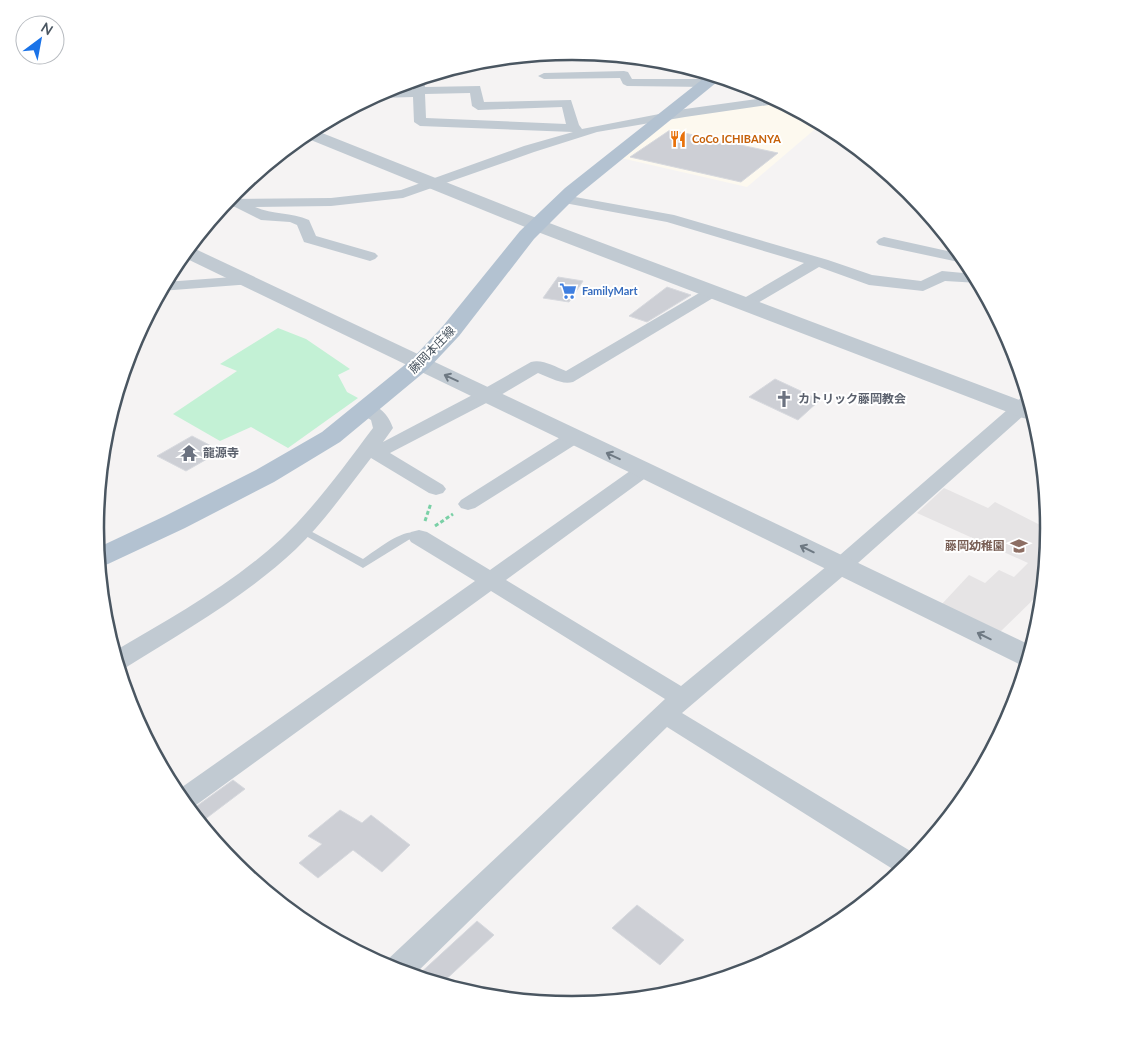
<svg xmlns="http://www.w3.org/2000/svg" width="1143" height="1056" font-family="Lato,'Noto Sans JP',sans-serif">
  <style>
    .commercial { fill: #fdf9ef }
    .education { fill: #e6e4e5 }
    .green { fill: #c3f1d5 }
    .building { fill: #cdcfd5; stroke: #d7d9de }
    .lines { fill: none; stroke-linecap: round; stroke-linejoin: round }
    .path { stroke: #7ad0a6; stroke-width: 3; stroke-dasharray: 4 2.5; stroke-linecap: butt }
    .service { fill: #c1cad2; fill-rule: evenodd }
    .minor { fill: #c1cad2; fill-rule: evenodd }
    .tertiary { fill: #c1cad2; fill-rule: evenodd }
    .primary { fill: #b3c2d1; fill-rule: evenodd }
    .oneway { stroke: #6e7983 }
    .labels { text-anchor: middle; stroke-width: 4; stroke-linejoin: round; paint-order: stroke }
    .far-food-label { font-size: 11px; font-weight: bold; fill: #c56008; stroke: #fff; text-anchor: start }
    .far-shop-label { font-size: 11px; font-weight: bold; fill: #366cbe; stroke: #fff; text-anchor: start }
    .street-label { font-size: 12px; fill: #4a5661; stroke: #fff }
    .worship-label { font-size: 12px; font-weight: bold; fill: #5b616d; stroke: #fff; text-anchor: start }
    .education-label { font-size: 12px; font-weight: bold; fill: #785e54; stroke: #fff; text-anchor: end }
    .rim { fill: none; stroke: #4a5661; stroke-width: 2.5 }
  </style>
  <rect width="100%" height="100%" fill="#f5f3f3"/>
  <path class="commercial" d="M781 102 821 124 747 187 621 158 675 117Z"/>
  <path class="education" d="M944 488 988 508 995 502 1048 529 1042 591 1000 632 941 605 969 575 985 583 999 570 1014 577 1028 563 917 513Z"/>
  <path class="green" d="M278 328 306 339 350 369 338 375 347 392 358 398 288 448 251 427 220 441 173 414 237 371 220 364Z"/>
  <path class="building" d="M670 130 778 153 741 182 630 157Z
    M558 277 583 281 569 302 543 298Z
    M667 287 691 295 647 322 629 316Z
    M775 379 820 400 798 420 749 397Z
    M192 436 221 451 186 471 157 456Z
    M233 780 245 789 200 823 190 811Z
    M340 810 362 823 371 815 410 845 382 872 353 850 318 878 299 863 322 844 308 836Z
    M637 905 684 940 660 965 612 928Z
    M477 921 494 935 441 984 416 977Z"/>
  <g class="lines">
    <path class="path" d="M425 521 431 503
      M435 526 453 514"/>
    <path class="service" d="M301 526 363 559C377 550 410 521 425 537L419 541 410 539 363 568 297 531 295 529Z"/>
    <path class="minor" d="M569 52 666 61 688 67 683 69 550 56 545 54Z
      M624 71 628 72 632 79H707L713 83 707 87 627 86 623 84 620 78 544 79 538 76 544 73Z
      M424 77 425 87 480 86 484 102 571 100 579 125 582 129 685 109 772 97 782 103 685 117 597 132 534 152 403 198 331 206 255 207C273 215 291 212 309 220L316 236 375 253 378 256 375 259 370 261 304 242 297 225 290 222 261 220 235 207 222 206 228 199 331 198 401 190 524 146 573 132 420 126 414 122 413 97 378 98 373 96 384 90H413V80ZM470 93 472 106 478 110 562 107 566 124 426 118 425 94Z
      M564 195 674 215 828 260 872 275 921 281 942 271 974 274 979 283 945 281 923 291 869 285 819 267 751 307H739L737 304 739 301 804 263 667 222 559 202 557 199 559 196Z
      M884 237 961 254 968 264 879 245 876 242 879 239Z
      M246 276 252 278 254 281 252 284 160 291 165 282Z
      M712 287 718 289 720 292 718 295 573 382C561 385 549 377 538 373L494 399 390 453 443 485 446 489 443 493 436 495 429 493 371 458C347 489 324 522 296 549 245 597 184 631 125 668L119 670 113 652C171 618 231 585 281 539 316 506 345 465 373 428L371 420 359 413 357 409 359 405C376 401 388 413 393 428L383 442 480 391 531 362C543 359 555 367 566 371L706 289Z
      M1027 396 1031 409 849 571 682 713 917 855 899 873 667 727 413 976 384 966 386 961 665 699 491 591 192 808 189 809 175 792 475 581 411 542 408 537 411 532 419 530 427 532 490 570 637 466 644 464 651 466 654 470 651 474 506 580 681 686 833 561 1022 397Z
      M574 431 581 433 584 437 581 441 475 508 468 510 461 508 458 504 461 500 567 433Z"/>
    <path class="tertiary" d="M312 129 544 221 1030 404 1034 420 1023 418 530 229 301 136Z
      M189 246 653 465 1032 646 1025 667 635 475 181 256Z"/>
    <path class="primary" d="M709 74 722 78 577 196 534 239 459 336 428 369 340 442 274 482 185 528 108 564 99 567 97 548 165 516 256 470 322 432 412 359 443 326 520 231 565 188Z"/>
  </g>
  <defs><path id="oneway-shaft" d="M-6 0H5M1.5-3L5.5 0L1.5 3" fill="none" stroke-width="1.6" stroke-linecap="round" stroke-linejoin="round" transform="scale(1.25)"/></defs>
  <g class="oneway">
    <use href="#oneway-shaft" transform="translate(451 378) rotate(-155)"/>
    <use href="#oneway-shaft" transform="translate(613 456) rotate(-155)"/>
    <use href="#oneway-shaft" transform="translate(807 549) rotate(-154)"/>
    <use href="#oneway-shaft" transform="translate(984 636) rotate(-154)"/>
  </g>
  <defs>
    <g id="restaurant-bare" transform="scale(1.35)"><path d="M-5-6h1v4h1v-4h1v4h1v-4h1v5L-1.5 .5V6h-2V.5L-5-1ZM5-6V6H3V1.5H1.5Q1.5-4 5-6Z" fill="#e8710a" stroke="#fff" stroke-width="2.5" paint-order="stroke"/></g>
    <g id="supermarket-bare" transform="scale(1.35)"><path d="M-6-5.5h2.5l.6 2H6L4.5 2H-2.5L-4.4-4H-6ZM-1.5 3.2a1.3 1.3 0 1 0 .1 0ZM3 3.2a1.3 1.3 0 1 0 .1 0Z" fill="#3f7fe0" stroke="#fff" stroke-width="2.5" paint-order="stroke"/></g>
    <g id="church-bare" transform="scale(1.35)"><path d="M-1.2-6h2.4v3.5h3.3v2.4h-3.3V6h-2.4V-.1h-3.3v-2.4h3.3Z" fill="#6b7280" stroke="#fff" stroke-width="2.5" paint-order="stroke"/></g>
    <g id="temple-bare" transform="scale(1.35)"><path d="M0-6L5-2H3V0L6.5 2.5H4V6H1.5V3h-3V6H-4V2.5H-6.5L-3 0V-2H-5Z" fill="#6b7280" stroke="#fff" stroke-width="2.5" paint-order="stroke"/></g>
    <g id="school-bare" transform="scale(1.35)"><path d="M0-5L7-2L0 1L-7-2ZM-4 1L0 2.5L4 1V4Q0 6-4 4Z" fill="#8d6e63" stroke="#fff" stroke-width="2.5" paint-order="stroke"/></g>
  </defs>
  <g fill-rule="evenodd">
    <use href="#restaurant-bare" x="678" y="139"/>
    <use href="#supermarket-bare" x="568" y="291"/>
    <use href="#church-bare" x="784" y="399"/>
    <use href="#temple-bare" x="189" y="453"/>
    <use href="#school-bare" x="1019" y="546"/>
  </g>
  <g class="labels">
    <g class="far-food-label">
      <text x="692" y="143">CoCo ICHIBANYA</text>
    </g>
    <g class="far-shop-label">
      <text x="582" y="295">FamilyMart</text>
    </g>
    <g class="street-label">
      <text transform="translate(432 350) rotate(-46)" y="4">藤岡本庄線</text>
    </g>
    <g class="worship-label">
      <text x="798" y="403">カトリック藤岡教会</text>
      <text x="203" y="457">龍源寺</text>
    </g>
    <g class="education-label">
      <text x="1005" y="550">藤岡幼稚園</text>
    </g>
  </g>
  <path d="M0 0H1143V1056H0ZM104 528a468 468 0 1 1 936 0a468 468 0 1 1-936 0Z" fill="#fff" fill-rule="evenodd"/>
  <path class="rim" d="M104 528a468 468 0 1 1 936 0a468 468 0 1 1-936 0Z"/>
  <g transform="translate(40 40) rotate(32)"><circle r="24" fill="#ffffff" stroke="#b7bbc0"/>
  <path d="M0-4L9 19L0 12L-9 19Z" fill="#1a73e8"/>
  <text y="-8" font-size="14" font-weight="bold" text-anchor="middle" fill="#4a5661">N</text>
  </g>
</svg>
